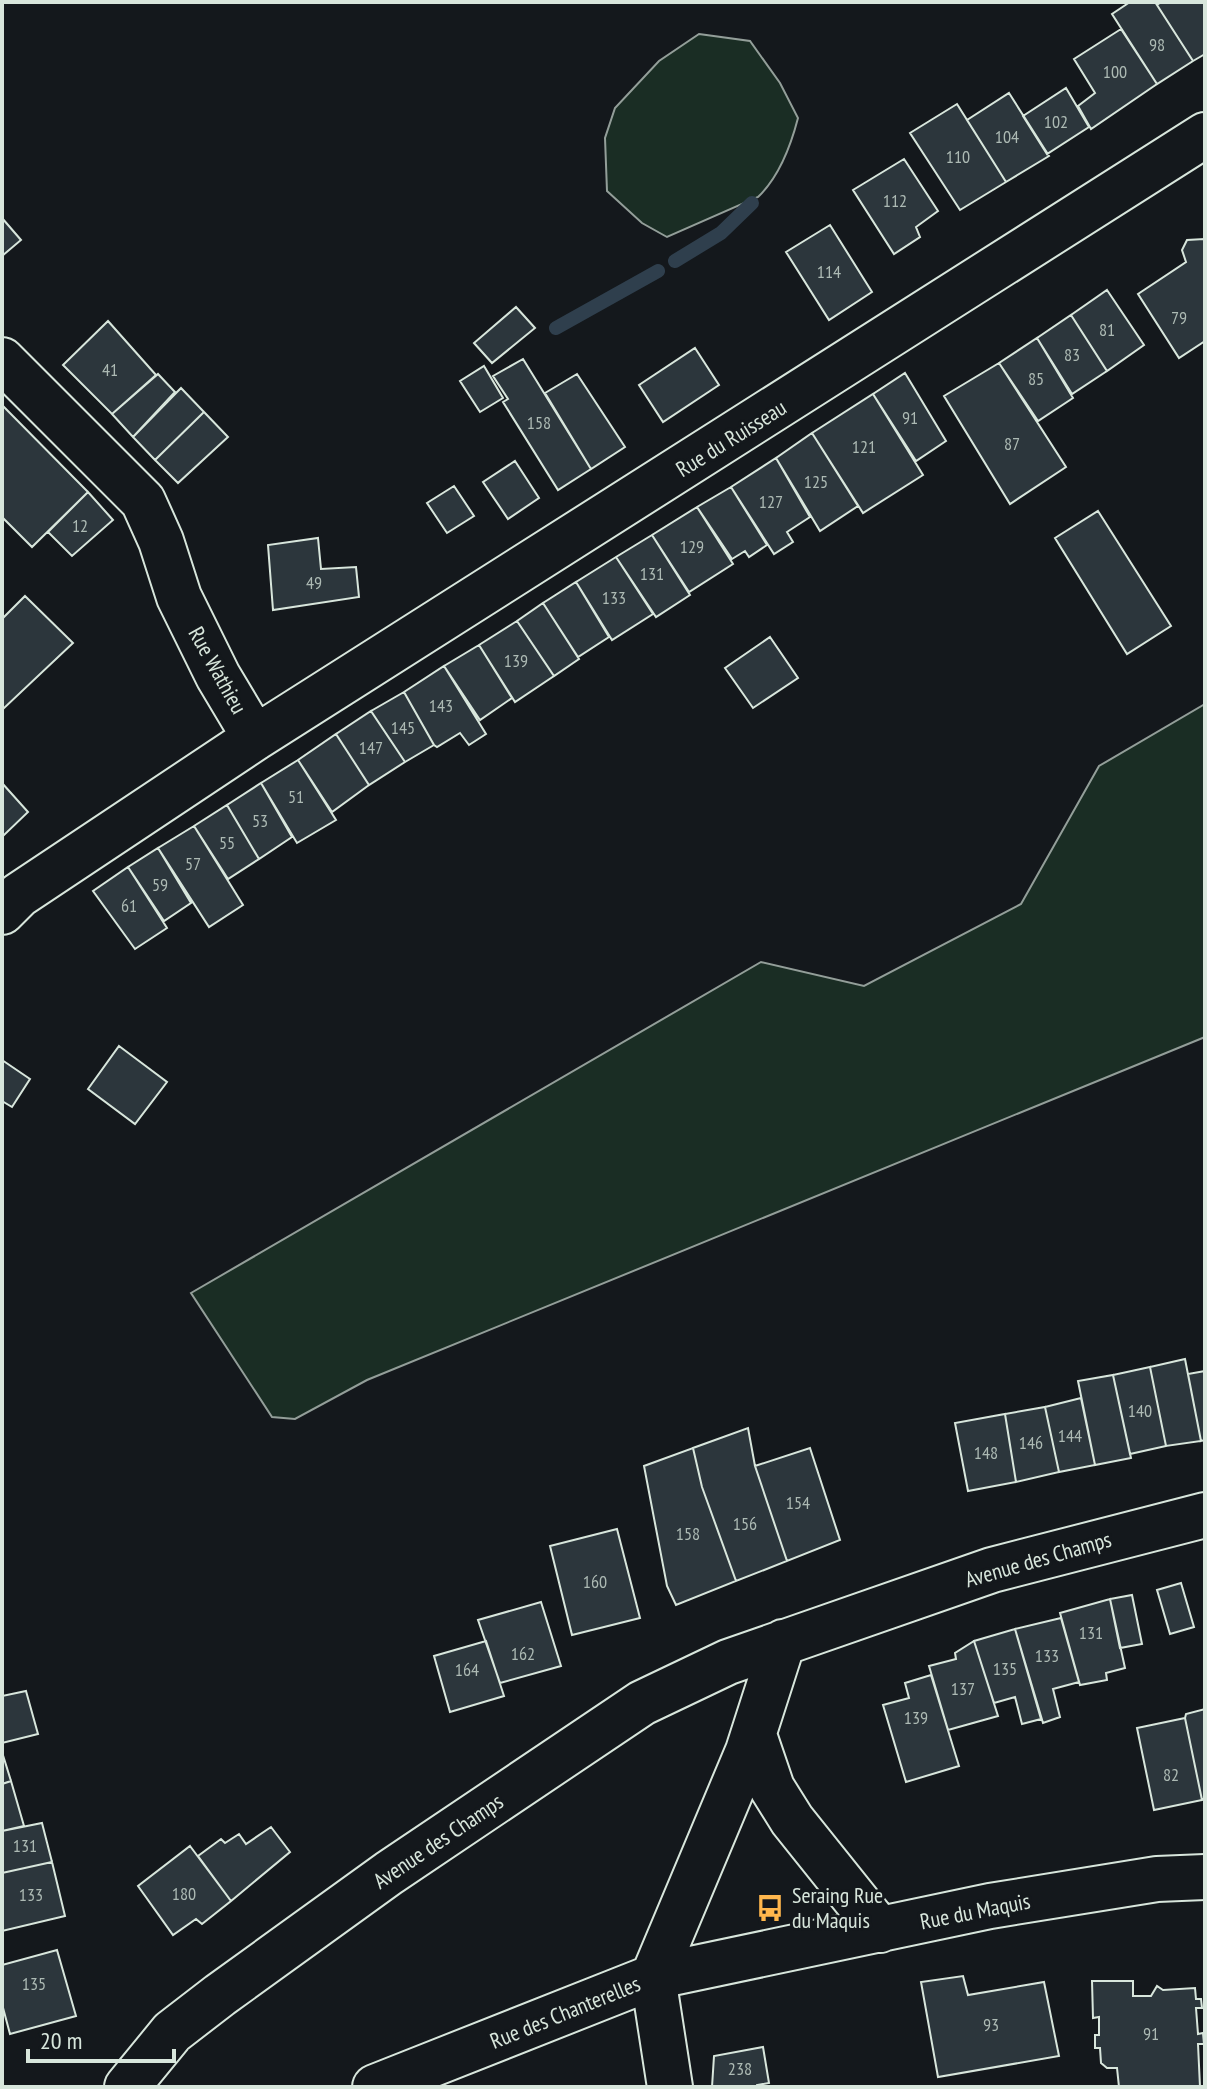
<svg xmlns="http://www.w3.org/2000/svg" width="1207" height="2089" font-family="'PT Sans Narrow',sans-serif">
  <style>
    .green { fill: #1a2d24; stroke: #939e99; stroke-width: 2 }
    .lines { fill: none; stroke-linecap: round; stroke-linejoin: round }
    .stream { stroke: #2f3f4d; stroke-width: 14 }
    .building { fill: #2c363c; stroke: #d8e6dc; stroke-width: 2 }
    .street-casing { stroke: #d8e6dc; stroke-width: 48 }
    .street { stroke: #14181c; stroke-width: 44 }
    .labels { text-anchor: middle; stroke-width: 6; stroke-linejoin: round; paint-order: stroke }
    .number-label { font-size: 18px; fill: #adbab4 }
    .street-label { font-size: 22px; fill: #d8e6dc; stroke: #14181c }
    .poi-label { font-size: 22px; fill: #d8e6dc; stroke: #14181c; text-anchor: start }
  </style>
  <rect width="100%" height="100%" fill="#14181c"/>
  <path class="green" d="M699 34 750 41 780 83 798 118C791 145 779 177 758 197L667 237 642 223 607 191 605 138 615 108 659 61Z
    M1205 704V1037L367 1380 295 1419 272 1417 191 1293 761 962 864 986 1021 904 1099 766Z"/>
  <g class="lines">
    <path class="stream" d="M675 261 721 233 752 203
      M556 328 658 271"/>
  </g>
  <path class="building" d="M1130 2H1155L1193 61 1157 84 1112 14Z
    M1161 2H1205V54L1193 61 1157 5Z
    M1121 29 1157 84 1091 129 1078 106 1095 93 1074 59Z
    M1066 88 1089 127 1047 154 1023 116Z
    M1009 93 1049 156 1006 182 967 120Z
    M957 104 1006 182 960 210 910 133Z
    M904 159 938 211 916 227 920 237 894 254 853 190Z
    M2 218 21 240 2 256Z
    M830 225 872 292 829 320 786 252Z
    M1204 239 1205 341 1179 358 1138 294 1186 262 1182 250 1187 240Z
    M1107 290 1144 345 1107 371 1071 315Z
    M516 307 535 328 492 363 474 343Z
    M1071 315 1107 371 1072 394 1037 338Z
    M108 321 156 375 112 414 63 365Z
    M1037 338 1073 398 1038 421 999 363Z
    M695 348 719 385 663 422 639 385Z
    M523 359 591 469 558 490 503 402 508 399 493 376Z
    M999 363 1066 467 1010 504 944 396Z
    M484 366 503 398 480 412 460 381Z
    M905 373 946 441 916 461 873 394Z
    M158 374 175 392 133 437 112 414Z
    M577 374 625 447 591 469 545 393Z
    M181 388 204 412 155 460 133 437Z
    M873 394 923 475 863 513 812 433Z
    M2 405 88 492 32 547 2 517Z
    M204 412 228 437 178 483 155 460Z
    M812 433 858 506 820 531 776 458Z
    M776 458 810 517 787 532 793 542 774 554 731 487Z
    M515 461 539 498 508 519 483 482Z
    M454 486 474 516 447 533 427 503Z
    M731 487 767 545 749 557 745 551 732 559 697 507Z
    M88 492 113 520 72 556 48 532Z
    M697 507 733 564 689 592 652 535Z
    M1098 511 1171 626 1127 654 1055 538Z
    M652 535 690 595 656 617 616 557Z
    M318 538 321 569 356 567 359 597 273 610 268 545Z
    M616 557 653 614 612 640 576 582Z
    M576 582 609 637 578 657 543 603Z
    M25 596 73 643 2 710V619Z
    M543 603 579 659 554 676 517 621Z
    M517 621 554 676 515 702 479 645Z
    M770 637 798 678 753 708 725 668Z
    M479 645 512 698 480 720 444 666Z
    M444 666 486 734 469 745 460 733 437 747 434 745 404 692Z
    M404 692 434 745 405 762 371 711Z
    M371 711 405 762 369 785 336 734Z
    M336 734 369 785 332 812 298 760Z
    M298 760 336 820 297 843 261 783Z
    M2 783 28 812 2 837Z
    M261 783 292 837 259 859 227 805Z
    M227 805 259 859 228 879 194 826Z
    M194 826 243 905 209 927 158 848Z
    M158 848 191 903 164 921 128 867Z
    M128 867 167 928 135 949 93 891Z
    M119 1046 167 1082 135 1124 88 1089Z
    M2 1060 30 1079 12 1107 2 1101Z
    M1185 1359 1201 1441 1166 1446 1150 1367Z
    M1150 1367 1166 1446 1130 1454 1113 1375Z
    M1205 1371V1440L1201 1441 1188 1374Z
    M1113 1375 1131 1458 1095 1465 1078 1381Z
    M1081 1398 1095 1465 1059 1472 1045 1407Z
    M1045 1407 1059 1472 1016 1482 1005 1414Z
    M1005 1414 1016 1482 968 1491 955 1423Z
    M748 1428 755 1466 787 1561 736 1581 702 1487 693 1448Z
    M693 1448 702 1487 736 1581 676 1605 667 1586 644 1466Z
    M810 1448 840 1540 787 1561 755 1466Z
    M617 1529 640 1618 572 1635 550 1546Z
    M1181 1583 1194 1627 1170 1634 1157 1590Z
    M1132 1595 1142 1644 1120 1648 1110 1599Z
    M1110 1599 1125 1668 1106 1673 1107 1680 1080 1685 1060 1613Z
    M541 1602 561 1666 500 1683 478 1620Z
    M1061 1618 1079 1682 1053 1689 1060 1717 1043 1723 1015 1629Z
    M1015 1629 1041 1719 1022 1724 1015 1697 994 1703 974 1641Z
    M486 1641 504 1696 450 1712 434 1656Z
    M974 1641 998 1716 948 1730 929 1666 956 1659 955 1653Z
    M931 1675 959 1766 906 1782 883 1705 909 1698 905 1683Z
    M26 1691 38 1734 2 1743V1696Z
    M1205 1709V1799L1202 1800 1185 1718 1186 1714Z
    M1185 1718 1202 1800 1154 1810 1137 1728Z
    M2 1752 11 1781 2 1784Z
    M11 1781 24 1826 2 1831V1784Z
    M42 1823 52 1862 2 1873V1831Z
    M271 1827 290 1852 231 1901 198 1856 221 1839 225 1843 239 1834 246 1844Z
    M190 1846 231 1901 202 1924 196 1919 173 1935 138 1886Z
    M52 1862 65 1916 2 1931V1873Z
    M57 1950 76 2016 10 2034 2 2004V1965Z
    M963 1976 968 1995 1044 1982 1059 2056 938 2077 921 1982Z
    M1092 1981H1133V1996H1151L1157 1986 1163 1990 1195 1988 1196 1999H1201L1202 2008H1196L1198 2034 1203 2033 1204 2044H1198L1200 2087H1119L1117 2068H1107L1101 2063 1100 2048H1095V2035H1099V2017L1093 2018Z
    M763 2047 769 2083 757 2085V2087H712L714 2056Z"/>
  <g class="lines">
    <g class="street-casing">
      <path id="street" d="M2 360 143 501 161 541 179 597 218 676 255 738
        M2 912 19 895 255 738 1205 135
        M754 1735 772 1788 792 1820 880 1930
        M653 1977 748 1751 783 1642
        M653 1977 670 2087
        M127 2087 172 2032 220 1995 389 1873 642 1703 728 1662 992 1570 1205 1515
        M375 2087 653 1977 990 1906 1157 1879 1205 1877"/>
    </g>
    <use href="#street" class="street"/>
  </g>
  <defs>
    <g id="bus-bare" transform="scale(2.16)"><path d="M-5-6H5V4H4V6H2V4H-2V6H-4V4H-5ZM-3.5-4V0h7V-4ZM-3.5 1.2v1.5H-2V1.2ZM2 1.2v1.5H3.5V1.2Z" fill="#ffb74d" stroke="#14181c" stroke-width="2.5" paint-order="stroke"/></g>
  </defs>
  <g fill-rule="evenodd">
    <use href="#bus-bare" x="770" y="1908"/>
  </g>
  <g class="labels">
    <g class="number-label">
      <text x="1157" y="51">98</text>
      <text x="1115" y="78">100</text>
      <text x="1056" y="128">102</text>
      <text x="1007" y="143">104</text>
      <text x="958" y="163">110</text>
      <text x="895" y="207">112</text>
      <text x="829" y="278">114</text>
      <text x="1179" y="324">79</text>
      <text x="1107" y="336">81</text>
      <text x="1072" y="361">83</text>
      <text x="110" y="376">41</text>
      <text x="1036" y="385">85</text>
      <text x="910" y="424">91</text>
      <text x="539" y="429">158</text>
      <text x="1012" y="450">87</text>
      <text x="864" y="453">121</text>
      <text x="816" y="488">125</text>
      <text x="771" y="508">127</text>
      <text x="80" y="532">12</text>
      <text x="692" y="553">129</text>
      <text x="652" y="580">131</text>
      <text x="314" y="589">49</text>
      <text x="614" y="604">133</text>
      <text x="516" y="667">139</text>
      <text x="441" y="712">143</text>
      <text x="403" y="734">145</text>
      <text x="371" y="754">147</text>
      <text x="296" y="803">51</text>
      <text x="260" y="827">53</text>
      <text x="227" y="849">55</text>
      <text x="193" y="870">57</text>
      <text x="160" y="891">59</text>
      <text x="129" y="912">61</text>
      <text x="1140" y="1417">140</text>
      <text x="1070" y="1442">144</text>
      <text x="1031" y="1449">146</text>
      <text x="986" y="1459">148</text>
      <text x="798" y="1509">154</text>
      <text x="745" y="1530">156</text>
      <text x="688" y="1540">158</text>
      <text x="595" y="1588">160</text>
      <text x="1091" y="1639">131</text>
      <text x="523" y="1660">162</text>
      <text x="1047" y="1662">133</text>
      <text x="1005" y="1675">135</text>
      <text x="467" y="1676">164</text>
      <text x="963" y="1695">137</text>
      <text x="916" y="1724">139</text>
      <text x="1171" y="1781">82</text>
      <text x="25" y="1852">131</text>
      <text x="184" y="1900">180</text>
      <text x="31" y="1901">133</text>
      <text x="34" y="1990">135</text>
      <text x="991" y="2031">93</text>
      <text x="1151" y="2040">91</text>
      <text x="740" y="2075">238</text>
    </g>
    <g class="street-label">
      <text transform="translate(731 438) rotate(-32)" y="8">Rue du Ruisseau</text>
      <text transform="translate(218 670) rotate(61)" y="8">Rue Wathieu</text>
      <text transform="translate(1038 1559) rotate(-16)" y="8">Avenue des Champs</text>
      <text transform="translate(438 1841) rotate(-34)" y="8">Avenue des Champs</text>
      <text transform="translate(975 1911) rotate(-11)" y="8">Rue du Maquis</text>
      <text transform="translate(565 2012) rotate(-22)" y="8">Rue des Chanterelles</text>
    </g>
    <g class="poi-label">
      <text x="792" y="1903">Seraing Rue<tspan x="792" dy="25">du Maquis</tspan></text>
    </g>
  </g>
  <rect width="1207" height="2089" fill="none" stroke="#d8e6dc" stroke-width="8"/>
  <path d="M28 2049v12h146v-12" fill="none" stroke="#d8e6dc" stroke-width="4"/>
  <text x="40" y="2049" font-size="24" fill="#d8e6dc" stroke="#14181c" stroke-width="6" paint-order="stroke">20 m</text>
</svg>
